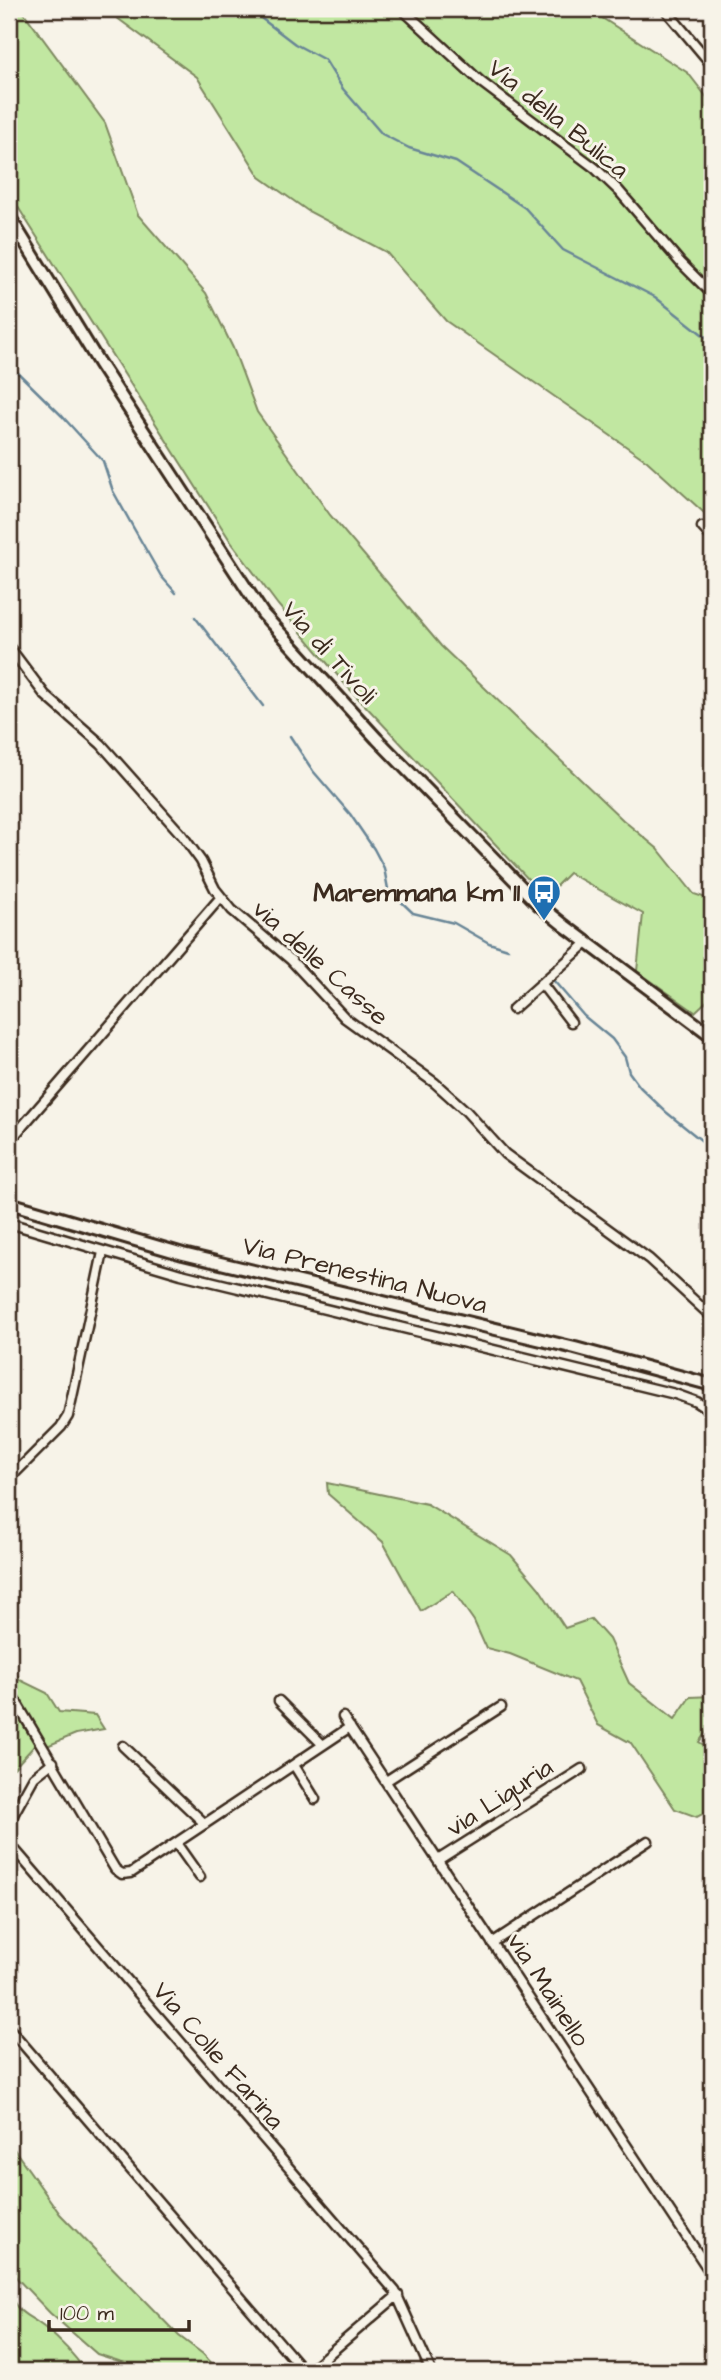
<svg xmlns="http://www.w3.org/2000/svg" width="721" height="2380" font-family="'Architects Daughter',sans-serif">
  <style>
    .green { fill: #c1e7a1; stroke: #7e8860; stroke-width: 2 }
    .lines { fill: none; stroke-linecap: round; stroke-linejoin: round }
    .stream { stroke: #688596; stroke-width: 2.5 }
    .minor-casing { stroke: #3b2a1e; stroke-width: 13 }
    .secondary-casing { stroke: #3b2a1e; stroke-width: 16 }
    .minor { stroke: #f7f3e8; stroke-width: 8 }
    .secondary { stroke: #f7f3e8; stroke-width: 10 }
    .labels { text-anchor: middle; stroke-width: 6; stroke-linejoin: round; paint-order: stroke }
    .street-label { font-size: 26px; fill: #3b2a1e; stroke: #f7f3e8 }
    .poi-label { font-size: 26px; font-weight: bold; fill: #3b2a1e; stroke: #f7f3e8; text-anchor: end }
  </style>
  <rect width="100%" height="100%" fill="#f7f3e8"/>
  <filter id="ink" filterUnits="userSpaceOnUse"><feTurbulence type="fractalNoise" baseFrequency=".0143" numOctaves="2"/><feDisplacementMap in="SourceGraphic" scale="14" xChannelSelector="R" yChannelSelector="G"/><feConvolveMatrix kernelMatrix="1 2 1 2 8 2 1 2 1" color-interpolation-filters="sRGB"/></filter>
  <g filter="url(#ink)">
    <path class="green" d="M9 9H20L24 13 105 123 138 215 206 293 233 348 257 412 330 515 441 646 623 820 658 849 694 894 712 900V996L695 1012 637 971 643 914 569 873 545 897 344 683 278 605 231 542 9 193Z
      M105 9H588L688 73 712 104V520L647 461 446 321 386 252 308 211 260 177 197 77Z
      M327 1483 427 1504 511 1555 539 1588 565 1628 591 1619 609 1639 629 1683 675 1719 690 1697 712 1696V1724L699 1742 712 1750V1809L697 1817 675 1809 631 1743 598 1725 576 1681 510 1654 486 1648 474 1621 453 1591 421 1611 383 1542 328 1494Z
      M9 1665 12 1666 20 1680 47 1693 59 1712 95 1715 104 1729 76 1734 47 1746 9 1685Z
      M9 1701 35 1745 14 1768 9 1769Z
      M9 2142 60 2214 179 2336 203 2354 219 2371H150L97 2354 50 2313 9 2270Z
      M9 2294C22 2318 25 2312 44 2327 60 2340 74 2354 85 2371H9Z"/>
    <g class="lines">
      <path class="stream" d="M249 9 295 44 325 60 343 89 382 134 409 148 456 162 525 208 563 250 655 297 712 342
        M9 364 62 416 103 461 113 491 133 527 161 576 176 593
        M195 617 263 706
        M290 736 313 771 350 814 374 849 384 868 388 889 413 913 454 923 489 943 508 949
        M554 981 584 1016 612 1039 625 1057 629 1072 640 1087 666 1112 712 1149"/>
      <g class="minor-casing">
        <path id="minor" d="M402 9 481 82 595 168 619 191 680 262 712 294
          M665 9 712 65
          M702 527 712 538
          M9 647 45 695 101 744 182 835 201 861 215 889 232 910 291 960 345 1018 435 1083 466 1111 505 1154 649 1259 712 1317
          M541 983 571 1022
          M513 1009 587 943
          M9 1129 14 1136 221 897
          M9 1223 181 1274 675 1394 697 1402 712 1412
          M9 1479 61 1427 68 1416 103 1252
          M9 1690 115 1869 122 1874 131 1873 350 1727
          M279 1701 323 1745
          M343 1717 712 2275
          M123 1746 205 1824
          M294 1765 315 1799
          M386 1781 501 1707
          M9 1822 34 1777 53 1762
          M9 1843 395 2291 431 2371
          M176 1843 200 1877
          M438 1860 582 1769
          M492 1943 648 1841
          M9 2028 303 2370H310L398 2295"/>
      </g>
      <g class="secondary-casing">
        <path id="secondary" d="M9 216 99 363 263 614 377 739 538 904 565 926 712 1036
          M9 1203 183 1254 575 1348 712 1385"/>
      </g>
      <use href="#minor" class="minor"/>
      <use href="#secondary" class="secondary"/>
    </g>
  </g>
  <defs>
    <g id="bus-pin" transform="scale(1.75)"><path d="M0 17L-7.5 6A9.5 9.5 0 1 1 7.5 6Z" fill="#1f6fb2" stroke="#f7f3e8"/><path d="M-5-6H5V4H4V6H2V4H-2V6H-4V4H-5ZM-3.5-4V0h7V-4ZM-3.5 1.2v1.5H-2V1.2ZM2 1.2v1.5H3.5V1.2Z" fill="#fff"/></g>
  </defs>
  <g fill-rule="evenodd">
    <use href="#bus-pin" x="544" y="892"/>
  </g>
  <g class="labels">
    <g class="street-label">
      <text transform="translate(559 118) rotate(39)" y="9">Via della Bulica</text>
      <text transform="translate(330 652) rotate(48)" y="9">Via di Tivoli</text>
      <text transform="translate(321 962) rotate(42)" y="9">via delle Casse</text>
      <text transform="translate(365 1274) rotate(14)" y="9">Via Prenestina Nuova</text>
      <text transform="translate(499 1797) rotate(-33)" y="9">via Liguria</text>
      <text transform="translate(549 1989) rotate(57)" y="9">via Mainello</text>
      <text transform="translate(219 2055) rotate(49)" y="9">Via Colle Farina</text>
    </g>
    <g class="poi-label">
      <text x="520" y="901">Maremmana km 11</text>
    </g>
  </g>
  <rect width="721" height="2380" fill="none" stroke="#f7f3e8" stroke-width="35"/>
  <rect x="18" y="18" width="686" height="2345" fill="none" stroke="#3b2a1e" stroke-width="2.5" filter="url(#ink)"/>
  <path d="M49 2320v10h140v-10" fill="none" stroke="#3b2a1e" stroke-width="3.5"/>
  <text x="60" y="2320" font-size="21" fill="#3b2a1e" stroke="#f7f3e8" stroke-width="5" paint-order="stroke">100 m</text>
</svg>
